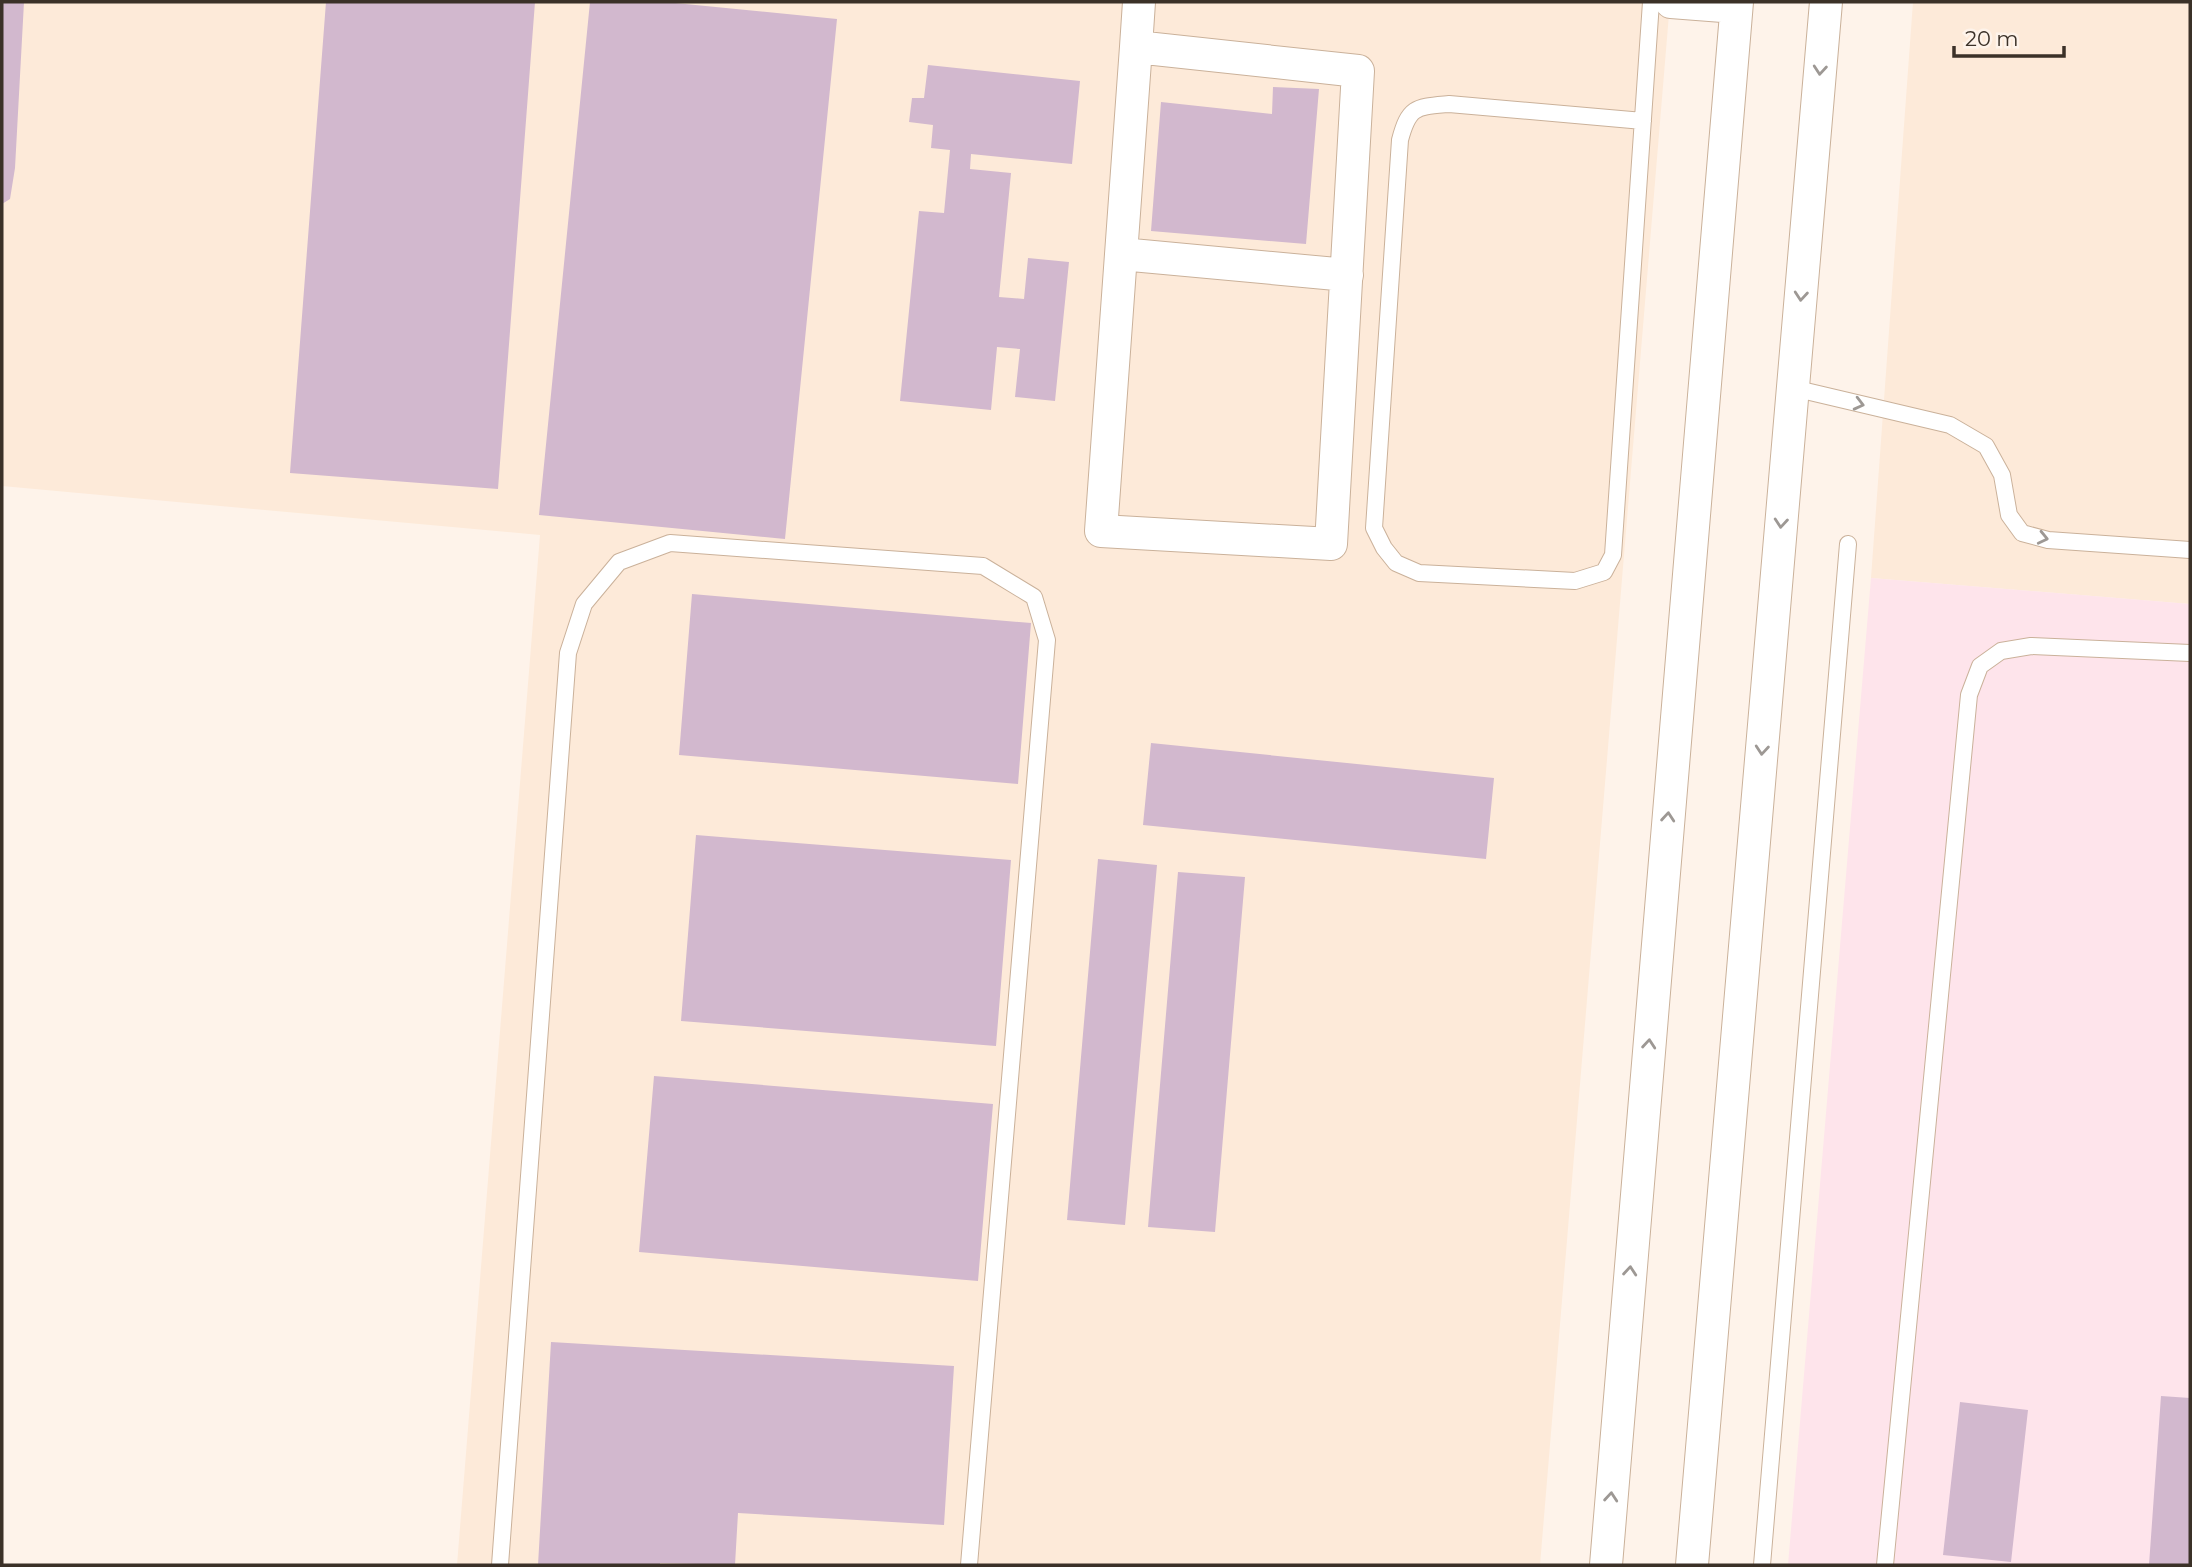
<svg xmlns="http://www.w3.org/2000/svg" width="2192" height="1567" font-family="Montserrat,sans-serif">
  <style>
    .built { fill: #fdead9 }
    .education { fill: #fee4eb }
    .building { fill: #d2b8ce }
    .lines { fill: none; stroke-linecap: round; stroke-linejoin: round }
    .lane-casing { stroke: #cab19a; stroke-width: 18 }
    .street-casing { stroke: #cab19a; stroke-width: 34 }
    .lane { stroke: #fff; stroke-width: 16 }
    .street { stroke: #fff; stroke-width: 32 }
    .oneway { stroke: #9d9894 }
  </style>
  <rect width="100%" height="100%" fill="#fef3ea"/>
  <path class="built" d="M2 2H1670L1540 1565H457L540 535 2 486Z
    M1913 2H2190V604L1871 578Z"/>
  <path class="education" d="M1871 578 2190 604V1565H1788Z"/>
  <path class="building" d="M2 2H24L15 168 10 199 2 204Z
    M326 2H535L498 489 290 473Z
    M590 2H665L837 19 785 539 539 515Z
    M928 65 1080 81 1072 164 971 154 970 169 1011 173 999 297 1024 299 1028 258 1069 262 1055 401 1015 397 1020 349 997 347 991 410 900 401 919 211 944 213 950 150 931 148 933 125 909 122 912 98H924Z
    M1273 87 1319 89 1306 244 1151 231 1161 102 1272 114Z
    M692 594 1031 623 1018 784 679 755Z
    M1151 743 1494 778 1486 859 1143 825Z
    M696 835 1011 860 996 1046 681 1021Z
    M1098 859 1157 865 1125 1225 1067 1220Z
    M1178 872 1245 877 1215 1232 1148 1227Z
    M654 1076 993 1104 978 1281 639 1252Z
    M551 1342 954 1366 944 1525 738 1513 735 1565 660 1563V1565H538Z
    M2161 1396 2190 1398V1565H2149Z
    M1960 1402 2028 1410 2011 1562 1943 1555Z"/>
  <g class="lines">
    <g class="lane-casing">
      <path id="lane" d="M1643 121 1449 104C1416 107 1409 106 1400 140L1374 528 1384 548 1396 563 1419 573 1575 581 1604 572 1613 555 1651 2
        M1793 388 1950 425 1986 446 2002 475 2009 515 2022 533 2048 540 2190 550
        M500 1565 568 653 584 604 619 562 670 543 983 566 1034 597 1047 640 969 1565
        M1762 1565 1848 544
        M1885 1565 1969 695 1980 666 2001 651 2031 646 2190 653"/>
    </g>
    <g class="street-casing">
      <path id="street" d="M1671 2 1736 7
        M1136 47 1358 71 1331 544 1101 531 1136 47 1139 2
        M1121 254 1347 275
        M1606 1565 1737 2
        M1692 1565 1826 2"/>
    </g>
    <use href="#lane" class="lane"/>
    <use href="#street" class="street"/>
  </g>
  <defs><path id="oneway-chevron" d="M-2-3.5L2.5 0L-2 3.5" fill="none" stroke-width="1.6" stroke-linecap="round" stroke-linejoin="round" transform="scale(1.75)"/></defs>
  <g class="oneway">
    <use href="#oneway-chevron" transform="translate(1820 70) rotate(95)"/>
    <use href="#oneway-chevron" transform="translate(1801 296) rotate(95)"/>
    <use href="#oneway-chevron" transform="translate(1859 404) rotate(14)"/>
    <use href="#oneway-chevron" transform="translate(1781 523) rotate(95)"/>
    <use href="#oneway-chevron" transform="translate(2043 538) rotate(13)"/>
    <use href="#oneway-chevron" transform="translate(1762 750) rotate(95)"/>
    <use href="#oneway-chevron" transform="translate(1668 817) rotate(-85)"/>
    <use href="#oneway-chevron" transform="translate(1649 1044) rotate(-85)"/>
    <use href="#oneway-chevron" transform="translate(1630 1271) rotate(-85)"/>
    <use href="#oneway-chevron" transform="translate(1611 1497) rotate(-85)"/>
  </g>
  <rect width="2192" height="1567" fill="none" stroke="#3b3128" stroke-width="7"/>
  <path d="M1954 46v10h110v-10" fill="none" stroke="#3b3128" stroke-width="3.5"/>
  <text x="1965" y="46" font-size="21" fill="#3b3128" stroke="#fef3ea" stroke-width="5" paint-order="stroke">20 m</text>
</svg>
